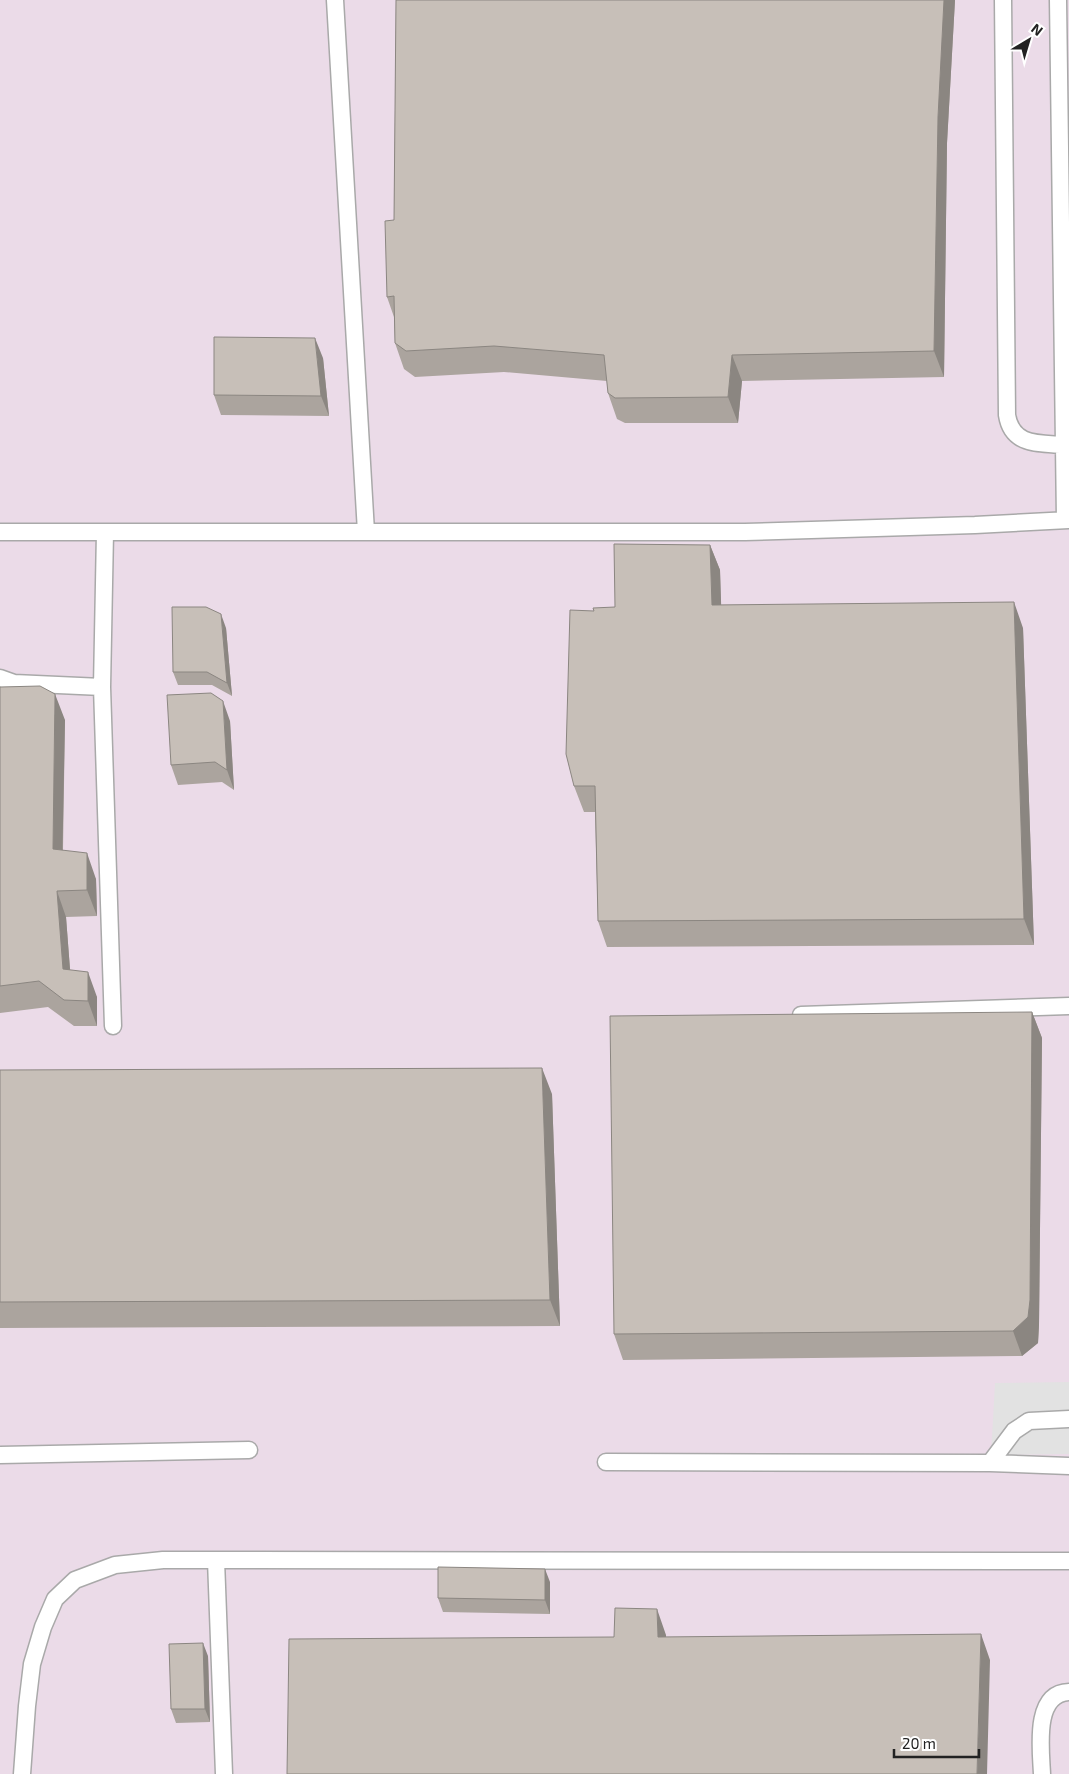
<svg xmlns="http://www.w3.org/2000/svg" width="1069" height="1774" font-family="'Exo 2',sans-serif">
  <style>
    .industrial { fill: #ebdbe8 }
    .parking { fill: #e2e2e2 }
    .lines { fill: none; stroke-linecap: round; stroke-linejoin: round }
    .lane-casing { stroke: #a9a9a9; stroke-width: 19 }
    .lane { stroke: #fff; stroke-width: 16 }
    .wall { fill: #aba49e }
    .shaded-wall { fill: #8b8681 }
    .building { fill: #c7bfb8; stroke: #8b8681 }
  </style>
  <rect width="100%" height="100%" fill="#f2efe9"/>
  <path class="industrial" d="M0 0H1069V1774H0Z"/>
  <path class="parking" d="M1069 1382V1454L991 1455 995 1383Z"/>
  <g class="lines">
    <g class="lane-casing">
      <path id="lane" d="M335 0 366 532
        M1003 0 1007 415C1012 446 1038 443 1064 445
        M1058 0 1065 520
        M0 532H745L975 525 1069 520
        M0 678 14 683 102 687 105 532
        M102 687 113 1026
        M801 1015 1069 1006
        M0 1455 249 1450
        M606 1462 990 1463 1069 1466
        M990 1463 1014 1431 1029 1421 1069 1419
        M216 1560 224 1774
        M22 1774 27 1706 32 1664 43 1627 55 1599 75 1580 115 1565 163 1560 1069 1561
        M1042 1774C1041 1750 1033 1693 1069 1692"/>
    </g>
    <use href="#lane" class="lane"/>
  </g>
  <path class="wall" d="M396 0H955L947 143 944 377 742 381 738 423H625L617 419 608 393 607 381 504 372 415 377 404 369 395 343 394 317 387 297 394 220Z
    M323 358 329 416 221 415 214 395Z
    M710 545 720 570 721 605 1023 628 1034 945 607 947 598 921 595 812H584L574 786 594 611 615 607Z
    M226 628 232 696 212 685H178L173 672Z
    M0 687 65 720 63 850 96 879 97 916 66 917 70 970 97 997V1026H74L48 1007 0 1013Z
    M230 721 234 790 222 782 178 785 171 765Z
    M1032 1012 1042 1038 1039 1325 1038 1343 1022 1356 623 1360 614 1334Z
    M0 1070 552 1094 560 1326 0 1328Z
    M550 1582V1614L443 1612 438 1598Z
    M208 1656 210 1722 176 1723 171 1709Z"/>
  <path class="shaded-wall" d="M944 0H955L947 143 944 377 934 351 938 117Z
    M315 338 323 358 329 416 321 396Z
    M732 355 742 381 738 423 728 397Z
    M710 545 720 570 722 631 712 605Z
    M1014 602 1023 628 1034 945 1024 919Z
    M221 614 226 628 232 696 227 683Z
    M55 694 65 720 62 874 53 849Z
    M223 701 230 721 234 790 227 770Z
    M87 853 96 879 97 916 87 890Z
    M57 891 66 917 72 995 63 969Z
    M88 972 97 997V1026L88 1001Z
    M1032 1012 1042 1038 1039 1325 1038 1343 1022 1356 1013 1331Z
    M542 1068 552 1094 560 1326 550 1300Z
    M545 1569 550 1582V1614L545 1600Z
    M657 1609 666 1635 667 1662 658 1637Z
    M981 1634 990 1660 987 1774H977Z
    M203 1643 208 1656 210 1722 205 1709Z"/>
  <path class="building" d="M396 0H944L938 117 934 351 732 355 728 397 615 398 608 393 604 355 494 346 406 351 395 343 394 296 387 297 385 221 394 220Z
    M214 337 315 338 321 396 214 395Z
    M614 544 710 545 712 605 1014 602 1024 919 598 921 595 786H574L566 754 570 610 594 611 593 608 615 607Z
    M172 607H206L221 614 227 683 207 672H173Z
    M40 686 55 694 53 849 87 853V890L57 891 63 969 88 972V1001L64 1000 39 981 0 986V687Z
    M211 693 223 701 227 770 215 762 171 765 167 695Z
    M1032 1012 1030 1300 1028 1317 1013 1331 614 1334 610 1016Z
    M542 1068 550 1300 0 1302V1070Z
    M438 1567 545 1569V1600L438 1598Z
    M615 1608 657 1609 658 1637 981 1634 977 1774H287L289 1639 614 1637Z
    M203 1643 205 1709H171L169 1644Z"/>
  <g transform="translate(1029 40) rotate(38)" stroke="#ffffff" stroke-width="4" paint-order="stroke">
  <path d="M0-4L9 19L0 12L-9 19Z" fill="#222222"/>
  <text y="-8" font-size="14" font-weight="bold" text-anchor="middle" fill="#222222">N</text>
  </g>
  <path d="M894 1749v8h85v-8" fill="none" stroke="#222222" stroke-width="2.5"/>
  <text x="902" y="1749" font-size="15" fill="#222222" stroke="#ffffff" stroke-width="4" paint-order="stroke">20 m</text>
</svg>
